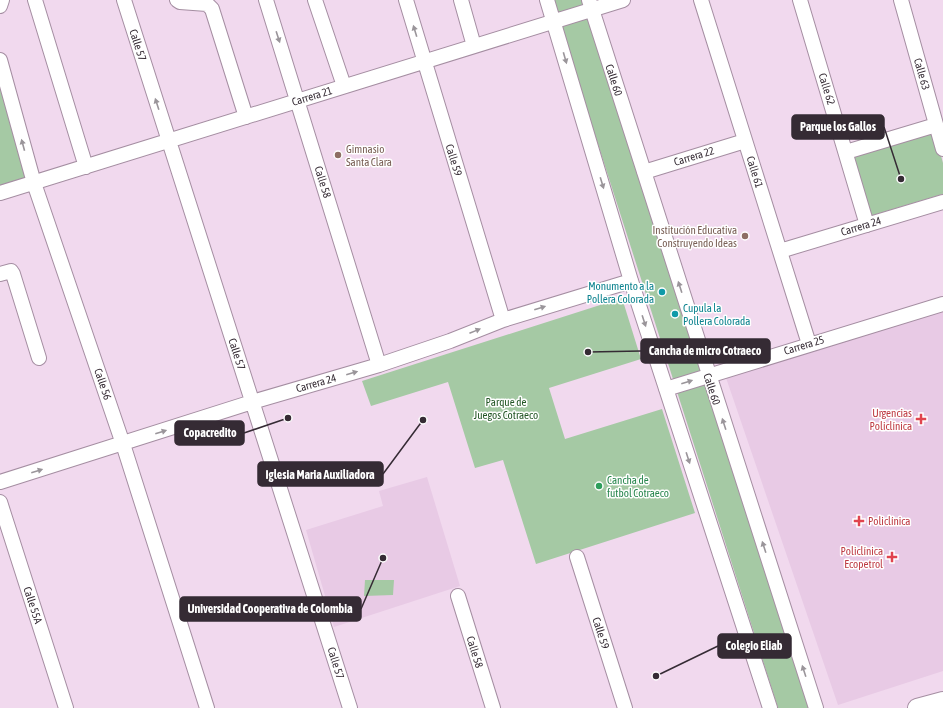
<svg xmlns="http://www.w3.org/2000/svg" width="943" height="708" font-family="'Asap Condensed',sans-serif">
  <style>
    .built { fill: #e8cae5 }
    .green { fill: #a5c9a4 }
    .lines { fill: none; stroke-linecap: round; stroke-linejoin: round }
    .minor-casing { stroke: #a58ea2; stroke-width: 16 }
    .major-casing { stroke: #a58ea2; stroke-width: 20 }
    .minor { stroke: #fff; stroke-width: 14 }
    .major { stroke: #fff; stroke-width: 18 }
    .oneway { fill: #9a959a }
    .education-dot { fill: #8d6e63; stroke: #fff; stroke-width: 1.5 }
    .culture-dot { fill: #0f9aa8; stroke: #fff; stroke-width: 1.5 }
    .health-dot { fill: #e0444e; stroke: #fff; stroke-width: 1.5 }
    .leisure-dot { fill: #2e9e5b; stroke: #fff; stroke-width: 1.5 }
    .labels { text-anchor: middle; stroke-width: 3; stroke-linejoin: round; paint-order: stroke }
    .street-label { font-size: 11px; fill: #352b34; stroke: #fff }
    .education-label { font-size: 11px; fill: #785e54; stroke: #fff; text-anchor: start }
    .culture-label { font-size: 11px; fill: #0d838f; stroke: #fff; text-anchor: end }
    .park-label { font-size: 11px; fill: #225524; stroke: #fff }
    .health-label { font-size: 11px; fill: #be3a42; stroke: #fff; text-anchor: end }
    .leisure-label { font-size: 11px; fill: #27864d; stroke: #fff; text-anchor: start }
    .leader { fill: none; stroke: #352b34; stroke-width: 1.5 }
    .callout-dot { fill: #352b34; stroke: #fff; stroke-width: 1.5 }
    .callout { fill: #352b34; stroke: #352b34; stroke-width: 1.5 }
    .callout-label { font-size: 12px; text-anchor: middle; font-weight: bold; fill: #fff }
  </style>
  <rect width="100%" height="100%" fill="#f1d9ee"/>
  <path class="built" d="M943 306V671L838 705 724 372Z
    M427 477 460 586 334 627 306 530 383 506 379 491Z"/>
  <path class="green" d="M552 0H583L811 708H778Z
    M0 84 36 186 0 197Z
    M934 130 943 163V194L870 216 852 153Z
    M622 298 641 359 549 388 565 439 662 409 695 513 536 564 503 460 475 468 448 382 371 406 362 381Z
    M365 580H394L393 595 364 596Z"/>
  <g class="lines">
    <g class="minor-casing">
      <path id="minor" d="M35 0 86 167
        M124 0 350 708
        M177 0 180 2 207 4 212 9 246 117
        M266 0 379 365
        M315 0 344 86
        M406 0 503 320
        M461 0 474 46
        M547 0 631 281 770 708
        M589 0 816 708
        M701 0 809 344
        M800 0 867 225
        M901 0 943 149
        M0 6 2 0
        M0 60 34 183 123 444 207 708
        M846 152 936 125
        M644 172 745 141
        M0 193 623 0
        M780 251 943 202
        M0 274 11 271 13 274 39 358
        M666 389 943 304
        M0 482 252 402 379 365 450 341 503 320 631 281
        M0 502 66 708
        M577 557 625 708
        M458 596 493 708"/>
    </g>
    <g class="major-casing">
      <path id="major" d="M917 708 943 701"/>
    </g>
    <use href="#minor" class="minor"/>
    <use href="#major" class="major"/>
  </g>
  <defs><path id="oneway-solid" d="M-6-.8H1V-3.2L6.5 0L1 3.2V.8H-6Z"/></defs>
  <g class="oneway">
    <use href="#oneway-solid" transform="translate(415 31) rotate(-107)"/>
    <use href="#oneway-solid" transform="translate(278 37) rotate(72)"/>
    <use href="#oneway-solid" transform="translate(565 58) rotate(74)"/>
    <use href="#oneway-solid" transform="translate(157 104) rotate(-108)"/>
    <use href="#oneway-solid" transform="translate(23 145) rotate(-105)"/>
    <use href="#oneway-solid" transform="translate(602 183) rotate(73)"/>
    <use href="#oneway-solid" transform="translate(680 287) rotate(-108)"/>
    <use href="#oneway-solid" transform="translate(540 308) rotate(-17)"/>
    <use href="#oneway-solid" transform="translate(644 321) rotate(72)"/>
    <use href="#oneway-solid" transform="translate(475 331) rotate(-22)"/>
    <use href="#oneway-solid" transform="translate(352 373) rotate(-16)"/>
    <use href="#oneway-solid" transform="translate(687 382) rotate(-18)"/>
    <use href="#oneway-solid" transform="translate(724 424) rotate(-108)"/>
    <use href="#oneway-solid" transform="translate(161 432) rotate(-18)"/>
    <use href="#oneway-solid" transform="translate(688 458) rotate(72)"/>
    <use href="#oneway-solid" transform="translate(37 471) rotate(-17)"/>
    <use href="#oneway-solid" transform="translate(764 547) rotate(-108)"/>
    <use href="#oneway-solid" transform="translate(804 671) rotate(-108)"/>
  </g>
  <g class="education-dot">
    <circle cx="338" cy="155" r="4"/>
    <circle cx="745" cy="236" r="4"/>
  </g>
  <g class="culture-dot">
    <circle cx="662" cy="292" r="4"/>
    <circle cx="675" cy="314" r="4"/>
  </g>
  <g class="health-dot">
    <path d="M919 413h4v4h4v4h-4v4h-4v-4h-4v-4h4z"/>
    <path d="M857 515h4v4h4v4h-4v4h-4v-4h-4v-4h4z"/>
    <path d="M890 551h4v4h4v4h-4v4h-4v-4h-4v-4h4z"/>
  </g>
  <circle class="leisure-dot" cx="599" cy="486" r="4"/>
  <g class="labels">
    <g class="street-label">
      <text transform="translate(138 45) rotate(72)" y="4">Calle 57</text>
      <text transform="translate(922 74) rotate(74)" y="4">Calle 63</text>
      <text transform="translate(614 80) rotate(72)" y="4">Calle 60</text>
      <text transform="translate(827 89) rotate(73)" y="4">Calle 62</text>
      <text transform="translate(312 96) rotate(-17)" y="4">Carrera 21</text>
      <text transform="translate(694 156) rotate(-17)" y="4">Carrera 22</text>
      <text transform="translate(454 160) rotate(73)" y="4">Calle 59</text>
      <text transform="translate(755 172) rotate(73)" y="4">Calle 61</text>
      <text transform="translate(323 182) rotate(73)" y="4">Calle 58</text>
      <text transform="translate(861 226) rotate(-17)" y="4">Carrera 24</text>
      <text transform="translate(804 345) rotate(-17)" y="4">Carrera 25</text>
      <text transform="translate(237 354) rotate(72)" y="4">Calle 57</text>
      <text transform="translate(316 383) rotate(-16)" y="4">Carrera 24</text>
      <text transform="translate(103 384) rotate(71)" y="4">Calle 56</text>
      <text transform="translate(712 389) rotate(72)" y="4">Calle 60</text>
      <text transform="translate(33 605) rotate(72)" y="4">Calle 55A</text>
      <text transform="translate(601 633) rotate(72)" y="4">Calle 59</text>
      <text transform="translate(475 652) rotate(73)" y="4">Calle 58</text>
      <text transform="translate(336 663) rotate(73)" y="4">Calle 57</text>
    </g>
    <g class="education-label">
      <text x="346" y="153">Gimnasio<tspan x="346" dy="13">Santa Clara</tspan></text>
      <text x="737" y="234" text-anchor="end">Institución Educativa<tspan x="737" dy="13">Construyendo Ideas</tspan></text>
    </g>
    <g class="culture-label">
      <text x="654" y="290">Monumento a la<tspan x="654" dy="13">Pollera Colorada</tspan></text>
      <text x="683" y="312" text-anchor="start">Cupula la<tspan x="683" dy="13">Pollera Colorada</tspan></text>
    </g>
    <g class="park-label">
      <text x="506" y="406">Parque de<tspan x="506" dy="13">Juegos Cotraeco</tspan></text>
    </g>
    <g class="health-label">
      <text x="912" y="417">Urgencias<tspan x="912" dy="13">Policlínica</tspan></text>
      <text x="868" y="525" text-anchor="start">Policlínica</text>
      <text x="883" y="555">Policlínica<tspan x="883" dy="13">Ecopetrol</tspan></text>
    </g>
    <g class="leisure-label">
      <text x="607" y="484">Cancha de<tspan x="607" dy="13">futbol Cotraeco</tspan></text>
    </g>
  </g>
  <path class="leader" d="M901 179L884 127M588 352L641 351M288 418L244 433M423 420L383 474M383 558L361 609M656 676L718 646"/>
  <g class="callout-dot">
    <circle cx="901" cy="179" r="4"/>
    <circle cx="588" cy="352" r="4"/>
    <circle cx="288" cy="418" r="4"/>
    <circle cx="423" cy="420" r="4"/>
    <circle cx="383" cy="558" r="4"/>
    <circle cx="656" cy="676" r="4"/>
  </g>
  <g class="callout">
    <rect x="792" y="115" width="92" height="24" rx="4"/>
    <rect x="641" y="339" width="129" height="24" rx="4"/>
    <rect x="175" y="421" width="69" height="24" rx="4"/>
    <rect x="258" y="462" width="125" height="24" rx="4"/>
    <rect x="180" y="597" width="181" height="24" rx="4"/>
    <rect x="718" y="634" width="73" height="24" rx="4"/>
  </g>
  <g class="callout-label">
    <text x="838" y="131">Parque los Gallos</text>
    <text x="705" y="355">Cancha de micro Cotraeco</text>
    <text x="210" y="437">Copacredito</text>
    <text x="320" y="479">Iglesia Maria Auxiliadora</text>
    <text x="270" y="613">Universidad Cooperativa de Colombia</text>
    <text x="754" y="650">Colegio Eliab</text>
  </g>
</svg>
